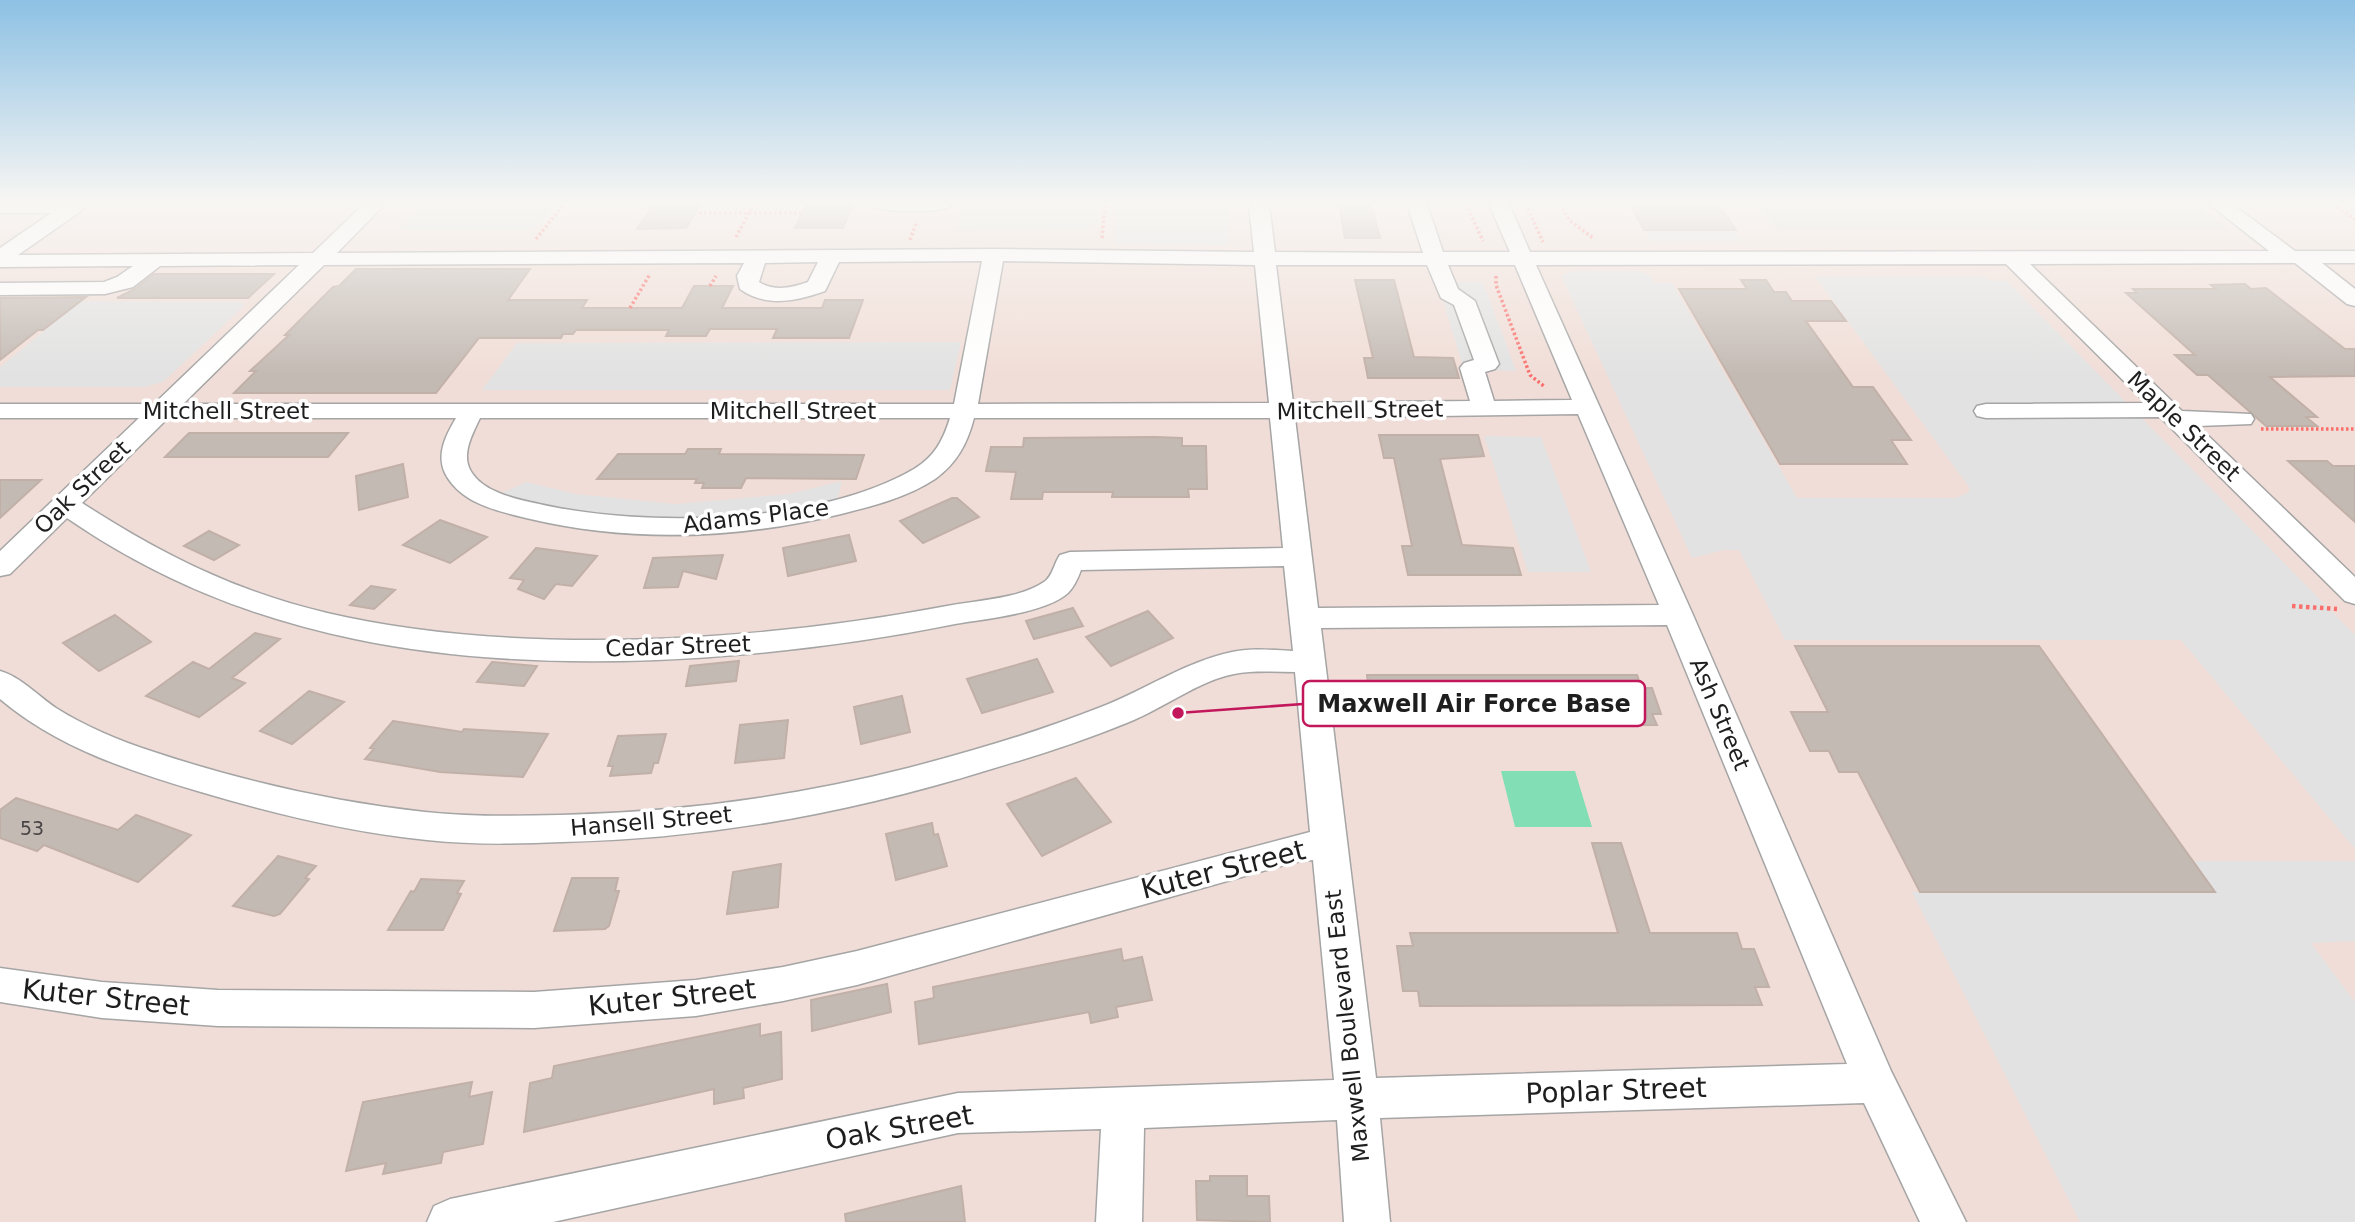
<svg xmlns="http://www.w3.org/2000/svg" width="2355" height="1222" font-family="'DejaVu Sans',sans-serif">
  <style>
    .military { fill: #f1ddd7 }
    .airport { fill: #dedbd6 }
    .pitch { fill: #82deb4 }
    .parking { fill: #e2e2e2 }
    .building { fill: #c4bab4; stroke: #c1b0a7; stroke-width: 2 }
    .lines { fill: none; stroke-linecap: round; stroke-linejoin: round }
    .minor-casing { stroke: #a5a5a5; stroke-width: 3 }
    .path-far1 { stroke: #fa6f6b; stroke-width: 3.5; stroke-dasharray: 2.5 2.5; stroke-linecap: butt }
    .path { stroke: #fa6f6b; stroke-width: 4.5; stroke-dasharray: 3.5 3.5; stroke-linecap: butt }
    .minor { fill: #fff; fill-rule: evenodd }
    .labels { text-anchor: middle; stroke-width: 7; stroke-linejoin: round; paint-order: stroke }
    .number-label { font-size: 19px; fill: #484544 }
    .street-label { font-size: 23px; fill: #1e1e1e; stroke: #fff }
    .near-street-label { font-size: 28px; fill: #1e1e1e; stroke: #fff }
    .leader { fill: none; stroke: #c2185b; stroke-width: 2.5 }
    .callout-dot { fill: #c2185b; stroke: #fff; stroke-width: 2.5 }
    .callout { fill: #fff; stroke: #c2185b; stroke-width: 2.5 }
    .callout-label { font-size: 24px; text-anchor: middle; font-weight: bold; fill: #1e1e1e }
  </style>
  <rect width="100%" height="100%" fill="#efebe4"/>
  <path class="military" d="M0 204H2355V1222H0Z"/>
  <path class="airport" d="M1758 204H2196L2230 230H1778Z"/>
  <path class="pitch" d="M1501 771H1575L1592 827H1515Z"/>
  <path class="parking" d="M433 204H555L533 230H397L415 212H426Z
    M964 204H1100L1099 225H1088L1087 230 957 231Z
    M1118 204H1227L1229 245 1114 244Z
    M1646 231H1736L1742 241H1651Z
    M1572 271H1638L1650 275 1655 283H1672L1797 498H1956L1969 492V487L1815 276H1985L1990 281H2007L2355 635V849L2181 640H1785L1739 550H1724L1692 558 1563 280 1562 275Z
    M1437 281 1483 282 1516 371 1464 370Z
    M81 301 241 302 244 306 163 382 145 387H0V367Z
    M961 342 950 390H482L517 343Z
    M1484 436 1541 437 1591 572H1528Z
    M842 481 836 506 665 527 491 498 526 482 576 494 675 504 789 494Z
    M2194 861H2355V941L2311 943 2355 1002V1222H2080L1912 892H2214Z"/>
  <path class="building" d="M654 204H701L686 228 637 229Z
    M806 204H853L843 228H795Z
    M1339 204H1371L1380 238H1345Z
    M1630 204H1718L1736 230H1644Z
    M356 269H530L508 300H587L582 308H682L694 286H733L722 308H822L825 300H863L849 338H773L777 329H710L706 336H666L669 330H576L573 334H563L561 338H479L436 393H234L256 371H250L289 335H285L333 287 339 286Z
    M154 274H274L248 298H117L135 289Z
    M1355 280H1394L1414 357 1453 358 1459 378H1368L1364 358H1373Z
    M1741 280H1766L1774 292H1786L1792 301H1831L1846 321H1806L1853 387H1873L1911 440H1891L1907 464H1780L1679 289H1747Z
    M2245 284 2251 289 2266 288 2345 349H2355V376L2270 377 2317 417H2306L2317 426H2266L2208 375H2197L2175 355H2195L2126 293H2137L2133 289H2216L2211 285Z
    M86 297 43 330H38L0 360V298Z
    M189 433H348L328 457H165Z
    M1379 435H1478L1484 456 1440 459 1462 545 1513 548 1521 575H1408L1402 546H1412L1394 458H1384Z
    M1155 437 1182 438V446H1206L1207 489H1188L1189 497H1112L1113 492H1043L1042 499H1011L1016 472 986 471 991 447H1023L1024 438Z
    M688 449H721L719 454 864 455 856 479 746 478 741 488H702L704 483H695L697 479H597L618 454H685Z
    M2288 461H2327L2333 466H2355V522Z
    M403 464 408 497 359 510 356 476Z
    M0 480H41L0 518Z
    M952 498H957L979 517 923 543 900 521Z
    M440 520 487 537 450 563 403 545Z
    M209 531 239 545 214 560 184 546Z
    M849 535 856 561 788 576 783 548Z
    M536 548 597 556 572 586 556 584 544 599 518 589 524 580 510 578Z
    M723 555 716 579 683 571 678 587 644 588 653 558Z
    M371 586 395 590 374 609 350 605Z
    M1073 608 1083 626 1034 639 1026 621Z
    M1148 611 1173 638 1111 666 1086 637Z
    M115 615 151 642 99 671 63 643Z
    M255 633 280 639 232 678 245 683 199 717 146 696 193 662 209 669Z
    M1795 646H2039L2215 892H1920L1858 772H1839L1829 751H1810L1791 712H1828Z
    M1037 659 1053 692 982 713 967 679Z
    M739 661 736 681 686 686 690 666Z
    M492 662 537 666 524 686 477 682Z
    M1367 675H1637L1642 688H1652L1661 714H1652L1657 725 1375 726 1373 711H1361L1357 683H1368Z
    M309 691 344 702 292 744 260 731Z
    M902 696 910 732 861 744 854 707Z
    M788 720 784 758 735 763 740 725Z
    M393 721 462 732 464 729 548 734 523 777 440 772 365 759 374 749 370 748Z
    M666 734 658 763H654L651 773 610 776 613 766H608L618 736Z
    M1076 778 1111 822 1042 856 1007 804Z
    M16 798 118 830 136 815 191 835 138 882 44 845 37 851 0 838V810Z
    M932 823 934 835 938 834 947 866 896 880 886 834Z
    M1592 843H1621L1650 933H1737L1742 949H1754L1769 987H1755L1762 1005 1420 1006 1418 991H1403L1397 946H1413L1410 933H1618Z
    M278 856 316 866 305 878 309 879 280 914 274 916 233 906Z
    M781 864 778 907 727 914 733 872Z
    M572 878H618L615 891H619L609 926 605 929 554 931Z
    M421 879 464 881 457 893 461 894 443 930H388L411 891 414 892Z
    M1121 949 1123 961 1142 957 1152 1000 1116 1007 1118 1017 1091 1023 1089 1012 919 1044 915 1002 934 998 933 987Z
    M887 984 891 1012 812 1031 811 1000Z
    M760 1024V1036L781 1032 782 1079 743 1088 744 1098 714 1104V1089L524 1132 530 1083 552 1078 554 1066Z
    M472 1082 469 1097 492 1092 483 1144 443 1152 441 1163 383 1174 386 1163 346 1171 363 1102Z
    M1210 1176H1247V1196H1269L1270 1222 1197 1220 1196 1181H1210Z
    M961 1186 965 1222H846L845 1214Z"/>
  <g class="lines">
    <g class="minor-casing">
      <path id="minor" d="M0 204H87L81 211 18 255 313 253 364 204H385L337 253 993 249 1254 252 1249 204H1269L1275 252 1423 253 1407 204H1427L1443 252H1510L1489 204H1509L1530 252 2269 251 2209 204H2232L2295 251H2355V263H2322L2355 289V306L2347 304 2295 263 2030 264 2182 411 2251 414 2254 419 2251 424 2198 426 2355 577V604L2345 601 2160 417 1986 418 1977 416 1974 411 1977 406 1986 404 2146 403 2006 264 1536 265 1693 615 1891 1071 1966 1222H1920L1864 1103 1380 1118 1390 1222H1344L1337 1120 1144 1128 1142 1222H1096L1101 1129 958 1133 553 1222H427L434 1206 450 1199 958 1093 1334 1080 1313 860 1295 862 857 985 783 1001 696 1016 534 1028 218 1026 102 1018 0 1002V968L102 982 218 990 534 992 696 980 783 967 857 951 1310 832 1295 672C1275 672 1254 670 1234 674 1198 681 1164 708 1129 722 1083 741 1036 756 988 770 850 813 707 839 562 842 517 844 472 845 427 840 350 832 275 814 201 792 130 771 58 748 0 699V671C21 677 38 696 56 708 86 727 120 741 154 752 242 781 333 802 425 812 470 817 515 816 560 815 677 812 794 797 908 768 973 751 1038 732 1101 707 1145 690 1185 662 1232 652 1252 648 1272 650 1293 651L1284 566 1081 570C1078 578 1074 587 1068 593 1046 613 985 619 955 624 770 661 541 678 355 639 249 617 156 579 67 518L10 574 0 576V551L139 418H0V404H154L299 265 160 266 133 287 105 294 0 295V283L104 282 117 277 133 266 0 267V248L51 213H0ZM982 261 954 404H183L324 265 744 263 737 276 740 289C766 308 797 301 825 291L839 262ZM1003 261 1255 265 1269 403 978 404ZM818 262 808 282C792 288 774 292 759 282L765 263ZM1276 265H1427L1441 298 1454 305 1474 360 1464 363 1460 368 1470 401 1293 403ZM1448 265H1515L1572 400 1494 401 1485 372 1495 369 1499 364 1475 301 1458 289ZM1578 414 1659 605 1318 608 1295 418ZM168 418H456C446 435 436 454 445 473 460 503 497 511 526 518 630 543 738 539 841 514 873 506 908 497 935 479 957 463 967 444 974 418H1270L1283 548 1070 552 1060 555C1054 563 1053 576 1044 582 1019 599 977 600 947 606 757 642 516 657 327 613 234 591 161 554 82 503ZM480 418H950C943 441 934 457 914 469 818 525 645 528 539 504 517 499 485 493 472 473 460 456 472 435 480 418ZM1667 625 1847 1064 1376 1078 1321 628Z
        M867 204H951L952 205C944 214 875 213 867 204Z"/>
    </g>
    <path class="path-far1" d="M1466 204 1483 241
      M1526 204 1543 242
      M1560 204 1569 220 1593 238
      M2333 204 2355 219
      M699 213H802
      M736 237 754 204
      M1102 238 1105 204
      M536 239 564 204
      M910 240 917 221
      M1496 276V285L1530 375 1545 387
      M710 286 716 276
      M630 308 650 274
      M2261 429H2355"/>
    <path class="path" d="M2292 606 2337 609"/>
    <use href="#minor" class="minor"/>
  </g>
  <linearGradient id="sky" x2="0" y2="1"><stop stop-color="#8dc1e4"/><stop offset="0.54" stop-color="#f8f6f3"/><stop offset="1" stop-color="#f8f6f3" stop-opacity="0"/></linearGradient>
  <rect width="2355" height="375" fill="url(#sky)"/>
  <g class="labels">
    <g class="number-label">
      <text x="32" y="835">53</text>
    </g>
    <g class="street-label">
      <text transform="translate(1360 410) rotate(-1)" y="8">Mitchell Street</text>
      <text x="226" y="419">Mitchell Street</text>
      <text x="793" y="419">Mitchell Street</text>
      <text transform="translate(2184 426) rotate(44)" y="8">Maple Street</text>
      <text transform="translate(82 487) rotate(-44)" y="8">Oak Street</text>
      <text transform="translate(756 516) rotate(-7)" y="8">Adams Place</text>
      <text transform="translate(678 646) rotate(-2)" y="8">Cedar Street</text>
      <text transform="translate(1720 714) rotate(67)" y="8">Ash Street</text>
      <text transform="translate(651 821) rotate(-5)" y="8">Hansell Street</text>
      <text transform="translate(1347 1026) rotate(-96)" y="8">Maxwell Boulevard East</text>
    </g>
    <g class="near-street-label">
      <text transform="translate(1223 869) rotate(-14)" y="10">Kuter Street</text>
      <text transform="translate(106 997) rotate(6)" y="10">Kuter Street</text>
      <text transform="translate(672 997) rotate(-6)" y="10">Kuter Street</text>
      <text transform="translate(1616 1090) rotate(-2)" y="10">Poplar Street</text>
      <text transform="translate(899 1127) rotate(-10)" y="10">Oak Street</text>
    </g>
  </g>
  <path class="leader" d="M1178 713L1303 704"/>
  <circle class="callout-dot" cx="1178" cy="713" r="7"/>
  <rect class="callout" x="1303" y="681" width="342" height="45" rx="7"/>
  <g class="callout-label">
    <text x="1474" y="712">Maxwell Air Force Base</text>
  </g>
</svg>
